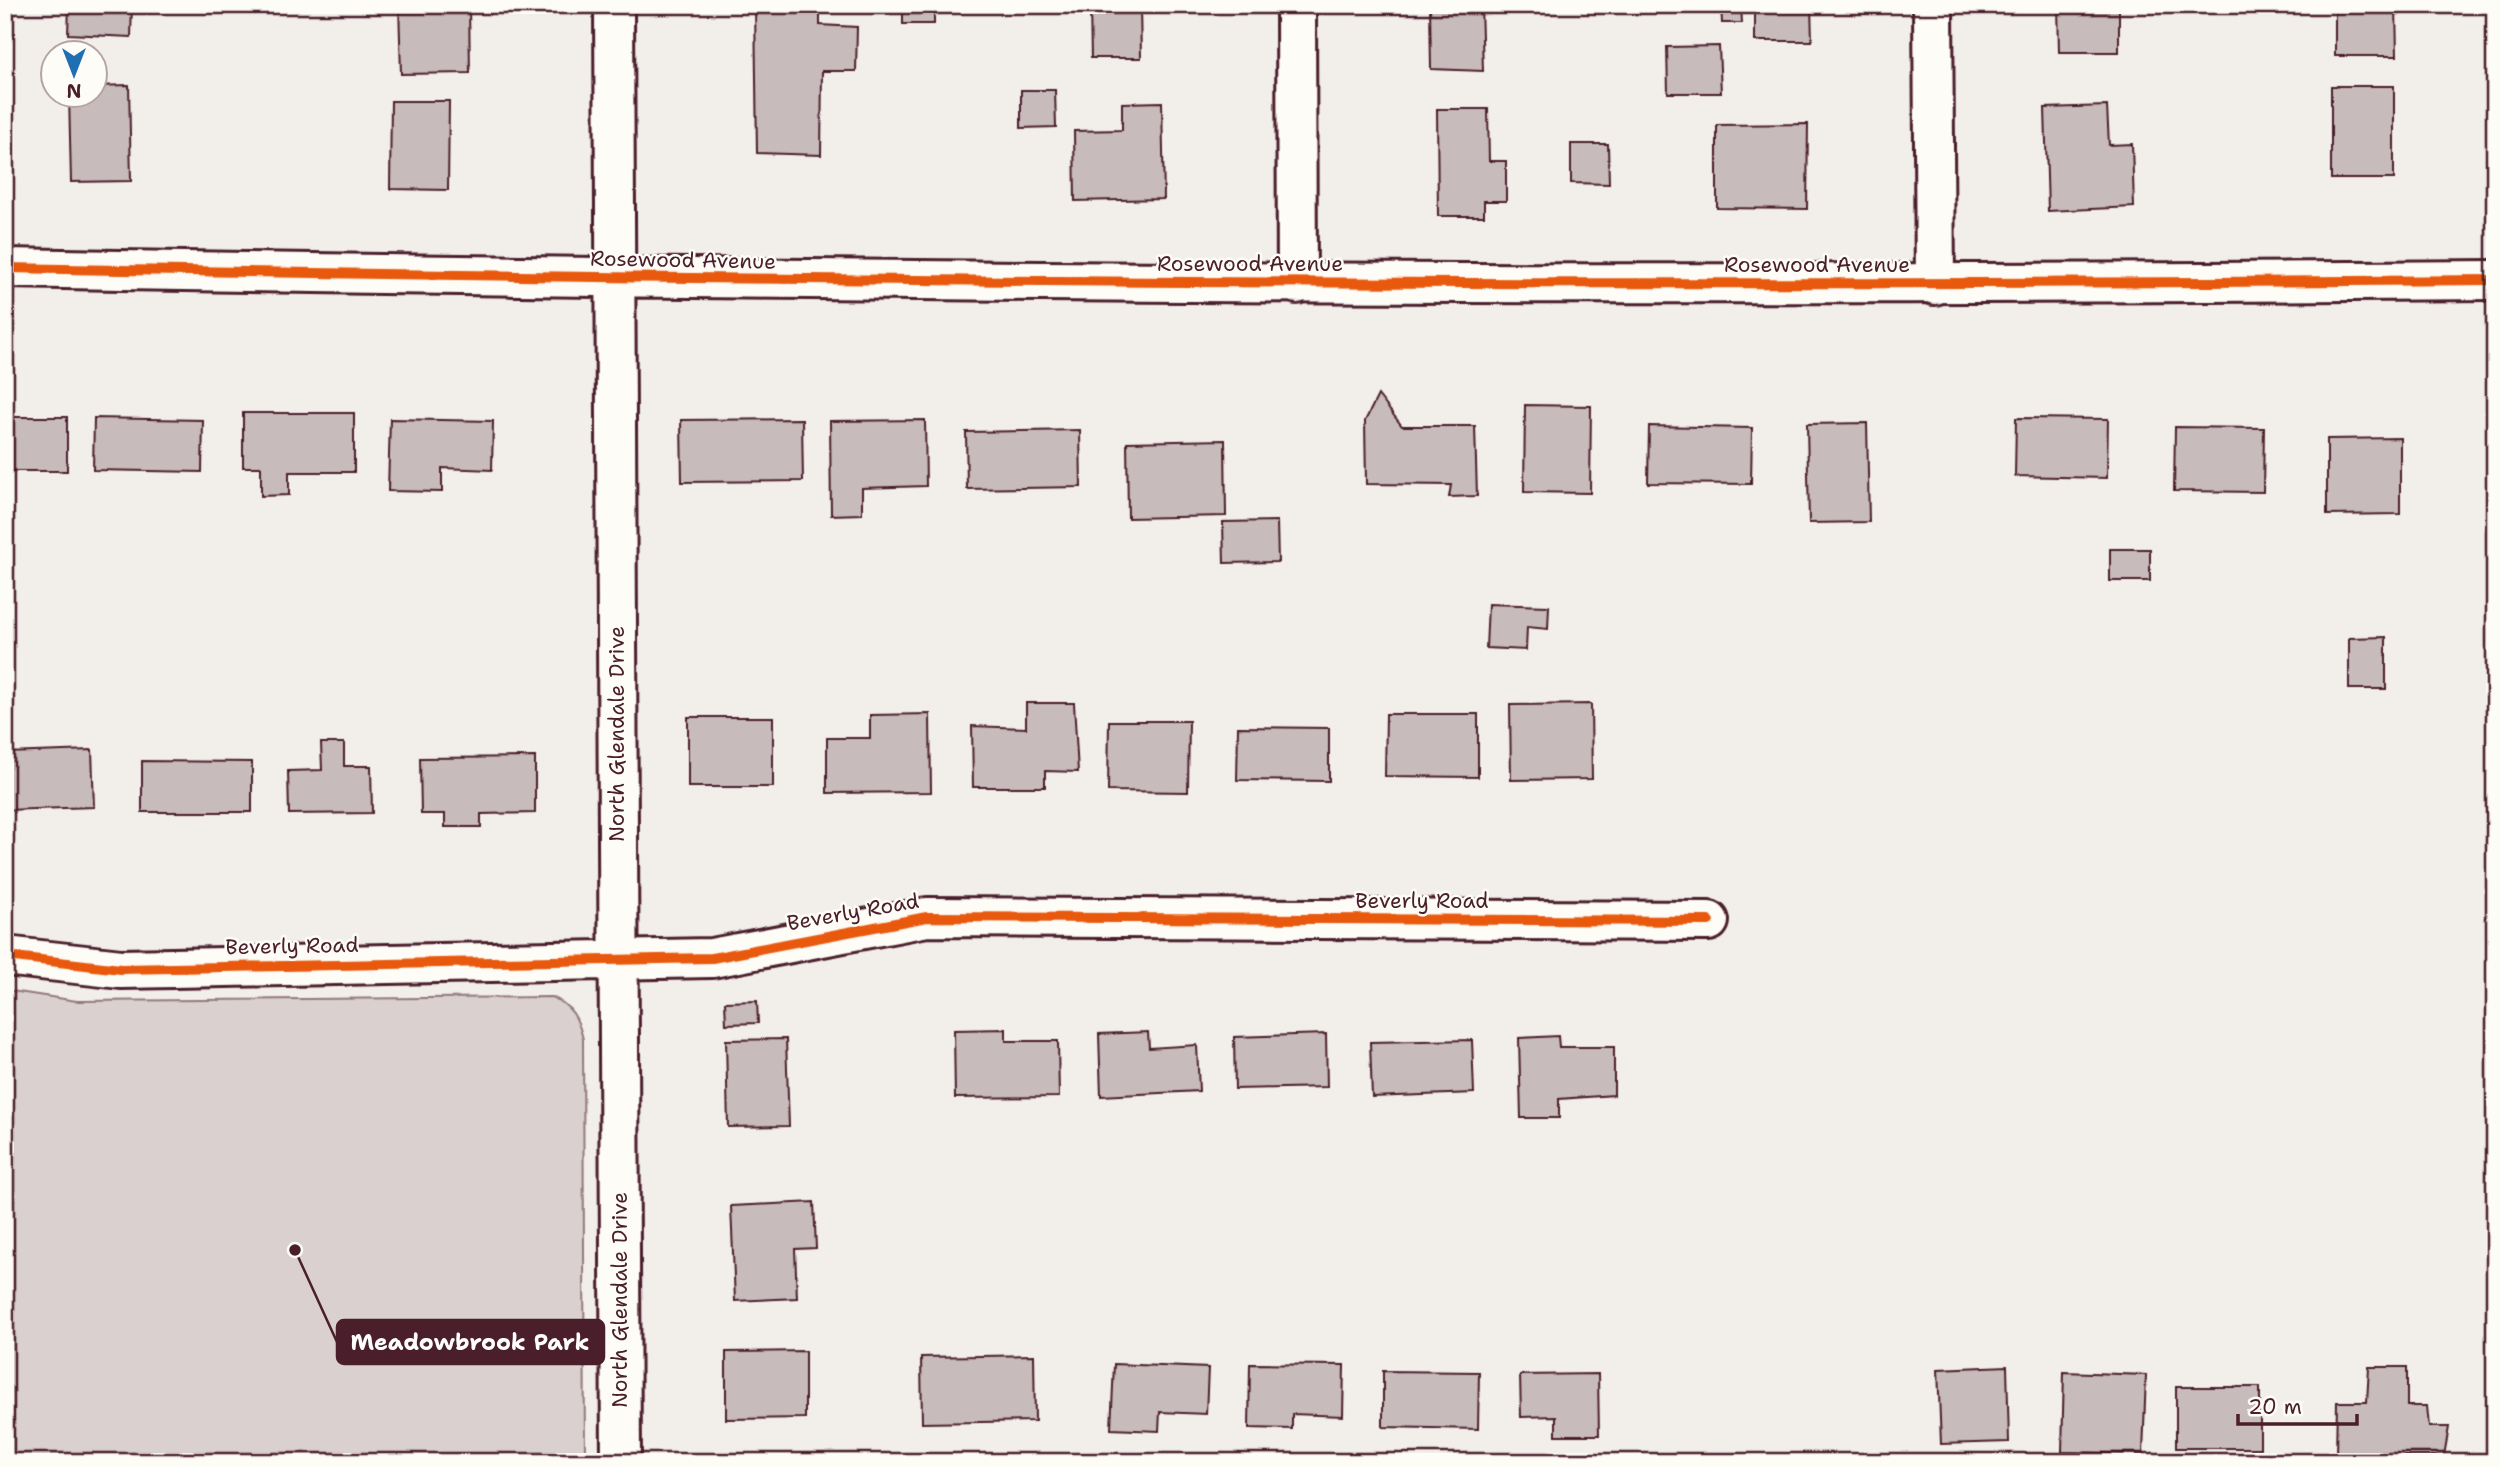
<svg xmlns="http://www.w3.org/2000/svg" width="2500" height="1467" font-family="'Shantell Sans',sans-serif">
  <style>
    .green { fill: #d9d0cf; stroke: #92787d; stroke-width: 2 }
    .building { fill: #c8bbbb; stroke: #4a1f2b; stroke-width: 2 }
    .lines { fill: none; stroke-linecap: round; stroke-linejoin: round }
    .minor-casing { stroke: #4a1f2b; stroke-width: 44 }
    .minor { stroke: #fdfcf7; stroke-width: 38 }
    .cycleway-casing { stroke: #fdfcf7; stroke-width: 15 }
    .cycleway { stroke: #e8590c; stroke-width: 10 }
    .labels { text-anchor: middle; stroke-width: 5; stroke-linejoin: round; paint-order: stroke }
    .street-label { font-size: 21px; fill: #4a1f2b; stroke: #fdfcf7 }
    .leader { fill: none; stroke: #4a1f2b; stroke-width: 2.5 }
    .callout-dot { fill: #4a1f2b; stroke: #fdfcf7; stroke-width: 2.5 }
    .callout { fill: #4a1f2b; stroke: #4a1f2b; stroke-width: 2.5 }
    .callout-label { font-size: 23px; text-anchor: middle; font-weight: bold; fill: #fff }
  </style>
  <rect width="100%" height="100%" fill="#f2efeb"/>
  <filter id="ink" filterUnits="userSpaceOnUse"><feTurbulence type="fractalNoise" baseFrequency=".0143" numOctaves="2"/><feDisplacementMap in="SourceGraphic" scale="14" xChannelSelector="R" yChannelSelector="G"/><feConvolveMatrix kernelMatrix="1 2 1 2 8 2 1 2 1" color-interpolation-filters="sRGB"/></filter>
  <g filter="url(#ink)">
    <path class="green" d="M5 990 77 1001 552 997C572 1006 578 1018 583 1039L585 1462H5Z"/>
    <path class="building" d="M69 5H132L131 37 68 34Z
      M399 5H469L470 73 401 74Z
      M755 5H820V25L857 27 856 71H822L821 155 757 153Z
      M903 5H934V24H903Z
      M1090 5H1140L1141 58H1091Z
      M1430 5H1481L1483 71 1431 69Z
      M1721 5H1741L1742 23H1722Z
      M1755 5H1811L1812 41H1755Z
      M2058 5H2119V52H2059Z
      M2335 5H2396L2397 56H2335Z
      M1719 46 1721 93H1668L1667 47Z
      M129 85 131 181 71 182 69 94H94V86Z
      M2331 86H2394V179H2331Z
      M1021 90H1055L1056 127 1021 128Z
      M391 101H449L448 190 390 189Z
      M1162 102 1164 199 1075 201 1074 131 1122 130V103Z
      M2107 106 2109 145 2132 144 2134 207 2048 211 2045 108Z
      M1437 109H1488L1489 161H1506V201H1484V216H1438Z
      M1808 124 1807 209 1717 208V125Z
      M1571 144H1608L1609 184 1571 183Z
      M1378 395 1402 426H1475L1477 496 1449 497 1451 485 1366 484 1365 421Z
      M1525 405 1591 406 1590 493 1524 492Z
      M243 413H354V472H289V495L261 496V467H243Z
      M5 417H67V471H5Z
      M94 418 203 420 202 472 93 470Z
      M2016 418 2108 419 2107 478 2015 476Z
      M390 419 493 421 492 470 442 468V492L388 491Z
      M802 419 803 481 682 482 681 420Z
      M925 420 926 486 862 488V514L831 515 830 421Z
      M1867 423 1869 522 1809 523 1807 424Z
      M1649 426 1752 428 1751 484 1648 483Z
      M2175 427 2264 428 2263 492 2174 491Z
      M1080 430 1081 487 967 489 966 432Z
      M2400 438V514L2327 515V439Z
      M1225 440 1226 516 1128 518 1127 442Z
      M1277 521 1278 562 1224 563 1223 522Z
      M2110 549H2150V581H2110Z
      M1488 604 1549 606 1548 629 1527 627 1526 650 1486 648Z
      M2386 637V689H2349V638Z
      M1026 703H1074L1078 772 1045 771V787H973L972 726 1026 728Z
      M1591 704 1592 779 1511 780 1510 705Z
      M930 714 931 792 827 793V738H870V715Z
      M1386 714H1478V777L1385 776Z
      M688 717H773V787H688Z
      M1109 721H1189L1188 792 1108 791Z
      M1238 727 1329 728V781L1237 780Z
      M321 743H344V766H371L372 813 289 814 288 771 322 770Z
      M92 750 94 807 5 810V753Z
      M535 757V813L481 814V827H445V814H421L420 758Z
      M142 761 252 762V812H142Z
      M757 1001 758 1023 726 1024 725 1002Z
      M1006 1029V1041H1058L1059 1097 955 1098 954 1030Z
      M1148 1032 1149 1048 1197 1045 1199 1091 1101 1096 1099 1034Z
      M1326 1034 1327 1087 1235 1089 1234 1037Z
      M1558 1036 1559 1047H1614V1095L1559 1099V1118H1521L1519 1038Z
      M786 1039 789 1126 728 1127 726 1040Z
      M1472 1040 1474 1093 1372 1097 1370 1042Z
      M814 1202 816 1248 795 1249 797 1298 735 1301 731 1206Z
      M805 1351V1418L726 1419V1352Z
      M1034 1355 1035 1421 922 1423 921 1357Z
      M1114 1364 1208 1368 1206 1414 1160 1412 1159 1431 1111 1429Z
      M1250 1364 1344 1365 1343 1416 1292 1414V1429L1249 1428Z
      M2007 1366 2009 1442 1941 1444 1938 1369Z
      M2369 1367H2407V1406H2427L2429 1427H2449L2444 1456H2336L2337 1402H2367Z
      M1383 1371 1479 1372 1478 1429 1383 1427Z
      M2064 1372 2146 1375 2143 1454 2062 1452Z
      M1598 1374 1599 1435H1556V1416L1521 1417 1520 1375Z
      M2176 1387H2260V1448H2176Z"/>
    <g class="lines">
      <g class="minor-casing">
        <path id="minor" d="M614 5 621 1462
          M1296 5 1297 284
          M1933 5 1935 285
          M5 268C835 283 1665 287 2495 280
          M5 956 121 969 712 958 927 917 1709 921"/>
      </g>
      <use href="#minor" class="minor"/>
      <g class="cycleway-casing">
        <path id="cycleway" d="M5 268C835 283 1665 287 2495 280
          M5 956 121 969 712 958 927 917 1709 921"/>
      </g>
      <use href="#cycleway" class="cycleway"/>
    </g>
  </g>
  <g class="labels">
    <g class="street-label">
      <text transform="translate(683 260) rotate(1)" y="7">Rosewood Avenue</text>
      <text x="1250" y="271">Rosewood Avenue</text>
      <text x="1817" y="272">Rosewood Avenue</text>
      <text transform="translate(617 734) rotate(-90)" y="7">North Glendale Drive</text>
      <text x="1422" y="908">Beverly Road</text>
      <text transform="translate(853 912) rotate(-10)" y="7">Beverly Road</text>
      <text transform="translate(292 946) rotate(-1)" y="7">Beverly Road</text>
      <text transform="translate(620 1300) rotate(-90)" y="7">North Glendale Drive</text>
    </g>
  </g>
  <path class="leader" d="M295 1250L337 1342"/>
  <circle class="callout-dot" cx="295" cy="1250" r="7"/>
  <rect class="callout" x="337" y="1320" width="267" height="44" rx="7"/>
  <g class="callout-label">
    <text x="470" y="1350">Meadowbrook Park</text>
  </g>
  <rect width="2500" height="1467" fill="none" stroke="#fdfcf7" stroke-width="28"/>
  <rect x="14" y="14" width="2472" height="1439" fill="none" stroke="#4a1f2b" stroke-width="2.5" filter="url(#ink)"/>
  <g transform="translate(74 74) rotate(180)"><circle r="33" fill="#fdfcf7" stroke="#b5a4a5" stroke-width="2"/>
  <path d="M0-5L12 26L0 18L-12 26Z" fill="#1f6fb2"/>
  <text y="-10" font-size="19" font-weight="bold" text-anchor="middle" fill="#4a1f2b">N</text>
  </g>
  <path d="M2238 1414v10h119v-10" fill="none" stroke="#4a1f2b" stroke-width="3.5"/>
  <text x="2248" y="1414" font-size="21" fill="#4a1f2b" stroke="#fdfcf7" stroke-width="5" paint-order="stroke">20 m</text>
</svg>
